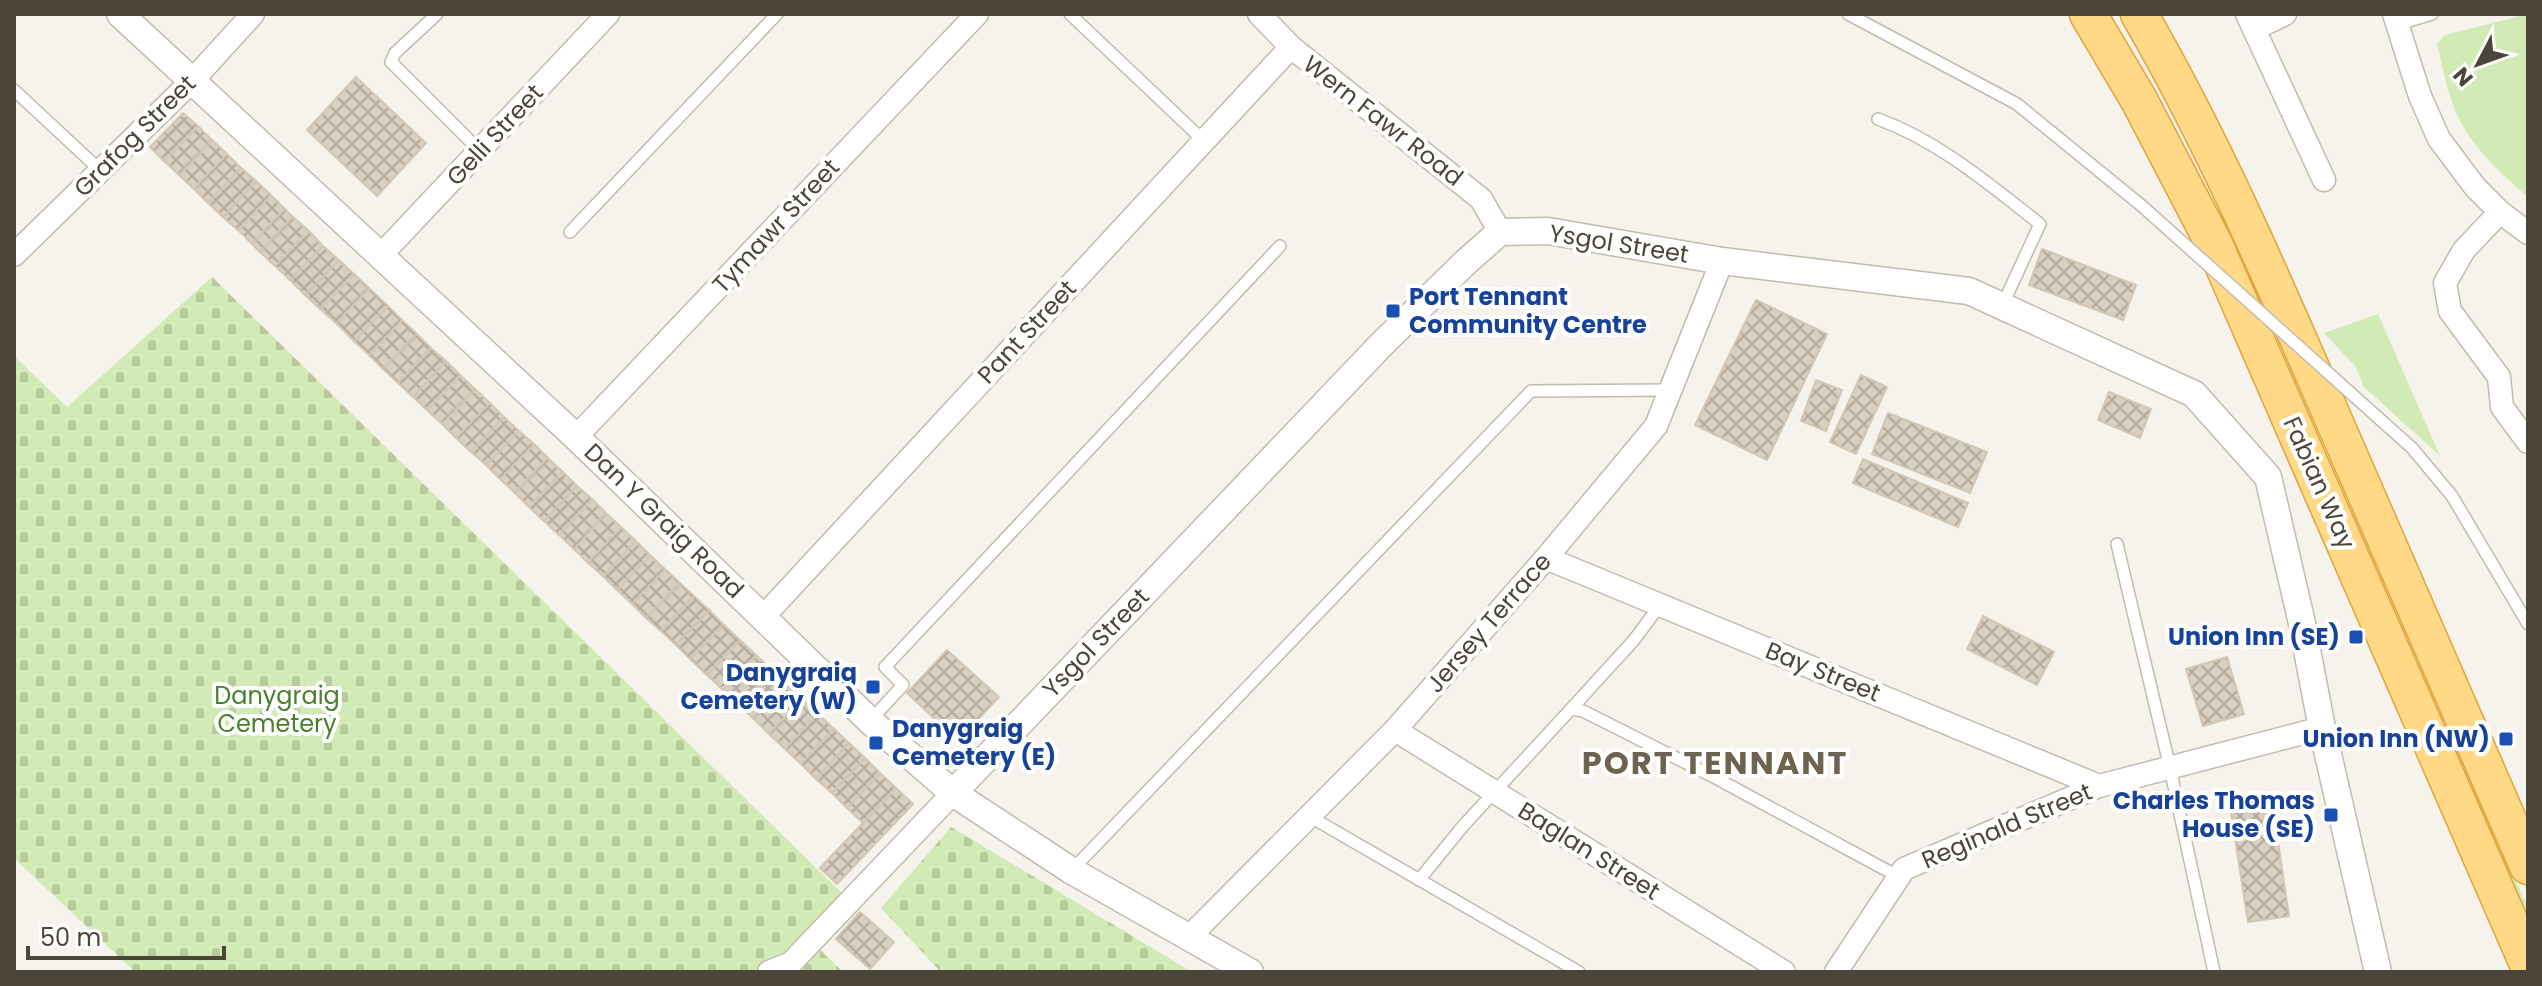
<svg xmlns="http://www.w3.org/2000/svg" width="2542" height="986" font-family="Poppins,sans-serif">
  <style>
    .grass { fill: #d2eab5 }
    .cemetery { fill: url(#cemetery-stones) }
    .building { fill: url(#building-cross-hatch); stroke: #d3c7b4; stroke-width: 2 }
    .lines { fill: none; stroke-linecap: round; stroke-linejoin: round }
    .service-casing { stroke: #c2bbae; stroke-width: 14 }
    .minor-casing { stroke: #c2bbae; stroke-width: 25 }
    .tertiary-casing { stroke: #c2bbae; stroke-width: 29 }
    .trunk-casing { stroke: #e0a43c; stroke-width: 39 }
    .service { stroke: #fff; stroke-width: 11 }
    .minor { stroke: #fff; stroke-width: 22 }
    .tertiary { stroke: #fff; stroke-width: 26 }
    .trunk { stroke: #ffd985; stroke-width: 36 }
    .service-bridge-casing { stroke: #c2bbae; stroke-width: 14; stroke-linecap: butt }
    .service-bridge { stroke: #fff; stroke-width: 11 }
    .transit-dot { fill: #1a4fb4; stroke: #fff; stroke-width: 3 }
    .labels { text-anchor: middle; stroke-width: 8; stroke-linejoin: round; paint-order: stroke }
    .street-label { font-size: 24px; fill: #4b4439; stroke: #fff }
    .transit-label { font-size: 24px; font-weight: bold; fill: #164399; stroke: #fff; text-anchor: end }
    .park-label { font-size: 24px; fill: #4a7f2a; stroke: #fff }
    .district-label { font-size: 32px; font-weight: bold; letter-spacing: 2px; fill: #6e6250; stroke: #fff }
  </style>
  <defs>
    <pattern id="cemetery-stones" width="16" height="16" patternUnits="userSpaceOnUse" patternTransform="scale(2)"><rect width="16" height="16" fill="#d2eab5"/><path d="M2 7V4a2 2 0 0 1 4 0v3zM10 15v-3a2 2 0 0 1 4 0v3z" fill="#b6ca9c"/></pattern>
    <pattern id="building-cross-hatch" width="8" height="8" patternUnits="userSpaceOnUse" patternTransform="scale(2)"><rect width="8" height="8" fill="#d8cfc1"/><path d="M0 0l8 8M0 8l8-8" fill="none" stroke="#b1aa9e"/></pattern>
  </defs>
  <rect width="100%" height="100%" fill="#f6f3ec"/>
  <path class="grass" d="M2528 14V197C2498 171 2467 143 2453 105 2446 85 2442 64 2437 44L2445 35Z
    M2378 314 2440 456 2364 387 2356 367 2324 333Z
    M2471 791 2476 792 2528 908V935Z"/>
  <path class="cemetery" d="M212 277 859 910 820 950 843 972H135L14 858V356L67 407Z
    M951 827 1192 972H937L939 970 881 908Z"/>
  <path class="building" d="M356 77 426 143 377 196 307 130Z
    M183 113 198 126 164 161 150 147Z
    M198 126 212 140 179 175 164 161Z
    M212 140 227 154 194 189 179 175Z
    M227 154 241 168 208 203 194 189Z
    M241 168 256 181 223 217 208 203Z
    M256 181 271 195 238 230 223 217Z
    M271 195 285 209 252 244 238 230Z
    M285 209 293 217 260 252 252 244Z
    M293 217 309 231 275 266 260 252Z
    M309 231 323 246 290 280 275 266Z
    M323 246 339 260 305 295 290 280Z
    M2042 249 2136 285 2123 320 2029 285Z
    M339 260 354 274 320 309 305 295Z
    M354 274 369 288 336 323 320 309Z
    M369 288 388 306 354 341 336 323Z
    M1756 300 1827 334 1767 460 1695 425Z
    M388 306 402 320 369 355 354 341Z
    M402 320 417 334 383 369 369 355Z
    M417 334 431 348 398 383 383 369Z
    M431 348 446 361 413 397 398 383Z
    M446 361 460 375 427 410 413 397Z
    M460 375 475 389 442 424 427 410Z
    M1861 375 1887 387 1856 454 1830 442Z
    M1816 380 1842 390 1826 431 1801 421Z
    M475 389 490 403 456 438 442 424Z
    M2109 392 2151 409 2140 438 2098 420Z
    M490 403 504 417 471 452 456 438Z
    M1888 413 1987 452 1970 493 1872 454Z
    M504 417 519 431 486 465 471 452Z
    M519 431 534 444 500 479 486 465Z
    M534 444 548 458 515 493 500 479Z
    M548 458 563 472 529 507 515 493Z
    M1863 459 1968 503 1958 527 1853 483Z
    M563 472 577 486 544 521 529 507Z
    M577 486 592 499 559 535 544 521Z
    M592 499 606 513 574 549 559 535Z
    M606 513 621 527 588 563 574 549Z
    M621 527 636 541 603 576 588 563Z
    M636 541 650 555 617 590 603 576Z
    M650 555 665 569 632 604 617 590Z
    M665 569 680 583 646 618 632 604Z
    M680 583 694 596 661 631 646 618Z
    M694 596 709 610 676 645 661 631Z
    M709 610 723 624 690 659 676 645Z
    M1983 616 2054 652 2037 685 1967 649Z
    M723 624 740 640 707 675 690 659Z
    M740 640 756 655 723 690 707 675Z
    M947 650 999 697 958 741 907 693Z
    M756 655 772 670 738 705 723 690Z
    M2227 657 2244 714 2203 726 2186 669Z
    M772 670 787 685 754 719 738 705Z
    M787 685 803 699 769 734 754 719Z
    M803 699 818 714 785 749 769 734Z
    M818 714 834 729 801 764 785 749Z
    M834 729 849 743 816 779 801 764Z
    M849 743 865 758 832 793 816 779Z
    M865 758 880 773 847 808 832 793Z
    M880 773 896 788 863 823 847 808Z
    M896 788 913 804 837 884 820 868Z
    M2271 794 2289 916 2248 922 2229 800Z
    M860 912 894 942 870 969 836 939Z"/>
  <g class="lines">
    <g class="service-casing">
      <path id="service" d="M437 14 395 53 391 62 480 151
        M1070 14 1204 141
        M1848 14 2017 104 2142 206
        M2399 24 2432 14
        M14 90 101 171
        M1878 119C1940 142 1989 184 2040 224L2002 306
        M570 232 777 14
        M2412 448 2452 496 2528 624
        M2117 544 2170 768 2214 972
        M1571 709 1634 640 1660 605
        M870 721 903 685 885 667 1280 246
        M1309 816 1579 972
        M1072 870 1531 391 1670 390
        M1419 880 1463 826 1571 709 1583 711 1714 777 1899 877"/>
    </g>
    <g class="minor-casing">
      <path id="minor" d="M1259 14 1291 47 1481 199 1500 232
        M2247 14 2324 180
        M2394 14 2420 96 2439 139 2475 187 2500 212 2528 233
        M2254 29 2285 14
        M2500 212 2464 250 2445 283 2450 311 2499 377 2502 407 2528 442
        M14 255 191 82 253 14
        M381 255 608 14
        M576 437 977 14
        M1546 558 2099 786
        M763 617 1291 47
        M1395 730 1784 972
        M1188 938 1395 730 1546 558 1656 426 1722 261
        M769 972 791 963 953 793
        M1836 972 1904 869 2099 786 2322 728"/>
    </g>
    <g class="tertiary-casing">
      <path id="tertiary" d="M120 14 576 437 870 721 953 793 1072 871 1250 972
        M953 793 1381 345 1467 261 1500 232 1548 231 1722 261 1969 291 2194 394 2268 477 2301 619 2322 728 2378 972"/>
    </g>
    <g class="trunk-casing">
      <path id="trunk" d="M2088 14 2139 100 2214 244 2528 964
        M2139 14C2211 138 2268 269 2325 400 2393 556 2461 711 2528 866"/>
    </g>
    <use href="#service" class="service"/>
    <use href="#minor" class="minor"/>
    <use href="#tertiary" class="tertiary"/>
    <use href="#trunk" class="trunk"/>
    <g class="service-bridge-casing">
      <path id="service-bridge" d="M2142 206 2412 448"/>
    </g>
    <use href="#service-bridge" class="service-bridge"/>
  </g>
  <g class="transit-dot">
    <rect x="1385" y="303" width="16" height="16" rx="4"/>
    <rect x="2348" y="629" width="16" height="16" rx="4"/>
    <rect x="865" y="679" width="16" height="16" rx="4"/>
    <rect x="2498" y="731" width="16" height="16" rx="4"/>
    <rect x="868" y="735" width="16" height="16" rx="4"/>
    <rect x="2323" y="807" width="16" height="16" rx="4"/>
  </g>
  <g class="labels">
    <g class="street-label">
      <text transform="translate(1383 121) rotate(38)" y="8">Wern Fawr Road</text>
      <text transform="translate(495 135) rotate(-47)" y="8">Gelli Street</text>
      <text transform="translate(135 136) rotate(-45)" y="8">Grafog Street</text>
      <text transform="translate(776 226) rotate(-47)" y="8">Tymawr Street</text>
      <text transform="translate(1619 244) rotate(9)" y="8">Ysgol Street</text>
      <text transform="translate(1027 332) rotate(-47)" y="8">Pant Street</text>
      <text transform="translate(2319 483) rotate(66)" y="8">Fabian Way</text>
      <text transform="translate(664 521) rotate(44)" y="8">Dan Y Graig Road</text>
      <text transform="translate(1489 623) rotate(-49)" y="8">Jersey Terrace</text>
      <text transform="translate(1096 643) rotate(-46)" y="8">Ysgol Street</text>
      <text transform="translate(1823 672) rotate(22)" y="8">Bay Street</text>
      <text transform="translate(2007 826) rotate(-23)" y="8">Reginald Street</text>
      <text transform="translate(1589 851) rotate(32)" y="8">Baglan Street</text>
    </g>
    <g class="transit-label">
      <text x="1409" y="305" text-anchor="start">Port Tennant<tspan x="1409" dy="28">Community Centre</tspan></text>
      <text x="2340" y="645">Union Inn (SE)</text>
      <text x="857" y="681">Danygraig<tspan x="857" dy="28">Cemetery (W)</tspan></text>
      <text x="892" y="737" text-anchor="start">Danygraig<tspan x="892" dy="28">Cemetery (E)</tspan></text>
      <text x="2490" y="747">Union Inn (NW)</text>
      <text x="2315" y="809">Charles Thomas<tspan x="2315" dy="28">House (SE)</tspan></text>
    </g>
    <g class="park-label">
      <text x="277" y="704">Danygraig<tspan x="277" dy="28">Cemetery</tspan></text>
    </g>
    <g class="district-label">
      <text x="1715" y="774">PORT TENNANT</text>
    </g>
  </g>
  <rect width="2542" height="986" fill="none" stroke="#4b4439" stroke-width="32"/>
  <g transform="translate(2478 64) rotate(229)" stroke="#ffffff" stroke-width="6" paint-order="stroke">
  <path d="M0-6L14 30L0 20L-14 30Z" fill="#4b4439"/>
  <text y="-12" font-size="22" font-weight="bold" text-anchor="middle" fill="#4b4439">N</text>
  </g>
  <path d="M28 946v12h196v-12" fill="none" stroke="#4b4439" stroke-width="4"/>
  <text x="40" y="946" font-size="24" fill="#4b4439" stroke="#ffffff" stroke-width="6" paint-order="stroke">50 m</text>
</svg>
